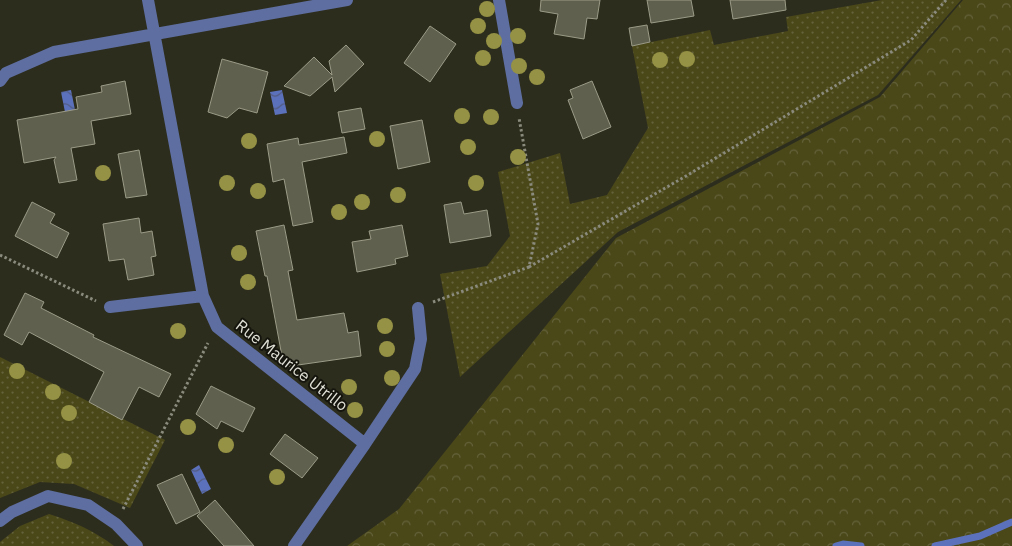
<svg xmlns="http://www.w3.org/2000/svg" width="1012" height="546" font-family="'IBM Plex Sans',sans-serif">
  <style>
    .grass { fill: url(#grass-dots) }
    .forest { fill: url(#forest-crowns) }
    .water { fill: url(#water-waves) }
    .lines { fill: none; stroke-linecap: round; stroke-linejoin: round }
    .stream { stroke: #5c71bb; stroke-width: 7 }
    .building { fill: #60604e; stroke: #9b9b88 }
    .path { stroke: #8a8a7d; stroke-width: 3; stroke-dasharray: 2.5 2.5; stroke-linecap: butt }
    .minor { stroke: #5e6ea0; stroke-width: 12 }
    .tree { fill: #959245 }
    .labels { text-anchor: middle; stroke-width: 4; stroke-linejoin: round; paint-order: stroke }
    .street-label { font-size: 16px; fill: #e0e0d6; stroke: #15150e }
  </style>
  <defs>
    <pattern id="grass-dots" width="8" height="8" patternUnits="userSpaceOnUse" patternTransform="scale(1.25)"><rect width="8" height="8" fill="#4a4819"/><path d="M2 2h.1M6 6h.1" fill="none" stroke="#64623a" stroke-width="1.8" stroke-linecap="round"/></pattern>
    <pattern id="forest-crowns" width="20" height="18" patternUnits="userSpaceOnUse" patternTransform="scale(1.25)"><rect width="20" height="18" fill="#4a4819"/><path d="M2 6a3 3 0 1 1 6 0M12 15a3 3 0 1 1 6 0" fill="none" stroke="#64623a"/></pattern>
    <pattern id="water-waves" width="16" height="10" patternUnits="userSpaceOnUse" patternTransform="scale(1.25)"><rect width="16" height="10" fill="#5c71bb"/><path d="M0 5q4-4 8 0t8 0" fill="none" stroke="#515c84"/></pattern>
  </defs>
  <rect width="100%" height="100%" fill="#2d2d1d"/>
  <path class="grass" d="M882 0H961L878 95 618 232 460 377 440 274 487 266 510 236 498 172 560 153 570 204 607 195 648 128 632 46 710 30 714 45 788 31 786 17Z
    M0 357 165 440 130 508 74 484 40 482 0 498Z
    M49 514C74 522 93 530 114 546H0V542L20 526Z"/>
  <path class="forest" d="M963 0H1012V546H347L399 509 616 238 880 97Z"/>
  <path class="water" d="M71 90 76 115 66 117 61 92Z
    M282 90 287 113 275 115 270 92Z
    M199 465 211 489 202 494 191 470Z"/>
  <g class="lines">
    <path class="stream" d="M836 546 843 544 861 546
      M935 546 980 536 1012 522"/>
  </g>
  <path class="building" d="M541 0H600L597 19 587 18 584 39 554 34 558 14 540 11Z
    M647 0H691L694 16 651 23Z
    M730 0H785L786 10 733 19Z
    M647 25 650 42 632 46 629 28Z
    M430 26 456 44 430 82 404 63Z
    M346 45 364 64 335 92 332 77 310 96 284 86 314 57 332 75 329 61Z
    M222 59 268 72 257 113 239 108 227 118 208 112Z
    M125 81 131 114 91 121 95 144 71 148 77 180 59 183 54 160 56 157 24 163 17 120 78 109 76 97 102 92 101 86Z
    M592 81 611 127 583 139 568 100 573 98 570 90Z
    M361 108 365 129 342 133 338 112Z
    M422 120 430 162 398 169 390 126Z
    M344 137 347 153 302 162 313 222 293 226 284 179 273 182 267 144 298 138 299 145Z
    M139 150 147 195 126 198 118 154Z
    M32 202 55 214 50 223 69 233 57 258 15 236Z
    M461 202 464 214 487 210 491 236 450 243 444 205Z
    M139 218 141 233 152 231 156 256 151 257 154 275 128 280 124 259 109 261 103 224Z
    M284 225 293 270 288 271 297 320 344 313 348 333 358 331 361 356 284 367 267 276H265L256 231Z
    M402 225 408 256 395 259 396 264 357 272 352 242 371 239 369 231Z
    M25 293 44 302 41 308 94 335 93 337 171 374 159 397 139 387 122 420 89 402 104 372 29 332 22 345 4 335Z
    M211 386 255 408 243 432 221 421 217 429 196 414Z
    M285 434 318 458 302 478 270 454Z
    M182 474 200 512 176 524 157 485Z
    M215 500 254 546H224L197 516Z"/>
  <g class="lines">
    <path class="path" d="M0 255 96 301
      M529 267 686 176 911 40 946 0
      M433 302 529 267 538 224 519 118
      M123 509 208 343"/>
    <path class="minor" d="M148 0 203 296 217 327 365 444 294 546
      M499 0 517 103
      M0 81 6 73 54 52 347 0
      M110 307 203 296
      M365 444 415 369 421 339 418 308
      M0 521 12 512 48 496 88 505 116 524 137 546"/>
  </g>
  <g class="tree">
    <circle cx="487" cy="9" r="8"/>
    <circle cx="478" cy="26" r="8"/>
    <circle cx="518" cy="36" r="8"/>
    <circle cx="494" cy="41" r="8"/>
    <circle cx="483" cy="58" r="8"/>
    <circle cx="687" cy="59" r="8"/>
    <circle cx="660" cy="60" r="8"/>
    <circle cx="519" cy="66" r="8"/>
    <circle cx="537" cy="77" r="8"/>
    <circle cx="462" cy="116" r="8"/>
    <circle cx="491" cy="117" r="8"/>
    <circle cx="377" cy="139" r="8"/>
    <circle cx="249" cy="141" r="8"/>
    <circle cx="468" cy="147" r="8"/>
    <circle cx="518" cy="157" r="8"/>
    <circle cx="103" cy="173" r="8"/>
    <circle cx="227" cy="183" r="8"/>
    <circle cx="476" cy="183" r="8"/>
    <circle cx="258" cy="191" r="8"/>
    <circle cx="398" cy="195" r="8"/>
    <circle cx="362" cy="202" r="8"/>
    <circle cx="339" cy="212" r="8"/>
    <circle cx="239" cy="253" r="8"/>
    <circle cx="248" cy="282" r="8"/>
    <circle cx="385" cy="326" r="8"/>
    <circle cx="178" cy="331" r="8"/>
    <circle cx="387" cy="349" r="8"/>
    <circle cx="17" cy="371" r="8"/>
    <circle cx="392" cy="378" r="8"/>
    <circle cx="349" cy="387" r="8"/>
    <circle cx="53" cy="392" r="8"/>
    <circle cx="355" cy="410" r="8"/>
    <circle cx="69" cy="413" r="8"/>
    <circle cx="188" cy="427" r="8"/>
    <circle cx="226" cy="445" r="8"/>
    <circle cx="64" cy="461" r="8"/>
    <circle cx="277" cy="477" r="8"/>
  </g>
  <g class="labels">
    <g class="street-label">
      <text transform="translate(292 365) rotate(38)" y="6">Rue Maurice Utrillo</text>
    </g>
  </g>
</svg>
